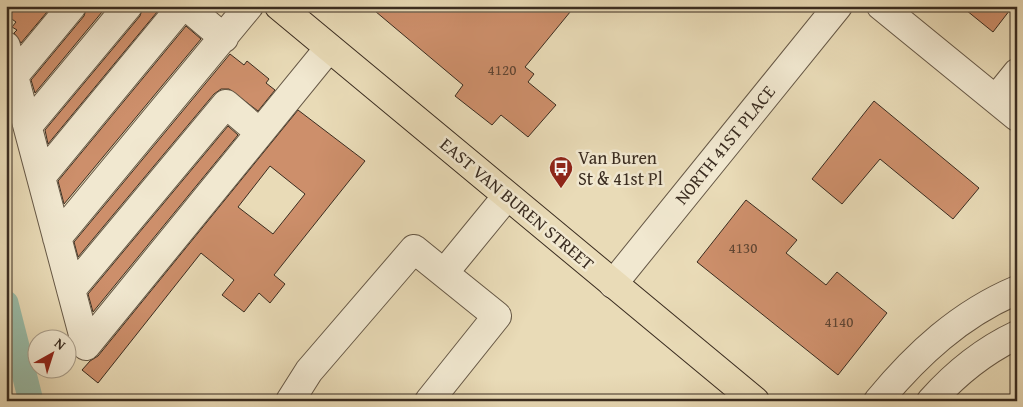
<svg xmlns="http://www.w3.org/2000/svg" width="1023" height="407" font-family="'Gentium Book Plus',serif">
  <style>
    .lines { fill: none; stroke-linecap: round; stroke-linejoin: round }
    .canal { stroke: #99bca8; stroke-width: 25 }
    .building { fill: #cd8f6b; stroke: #3a2c20; fill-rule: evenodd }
    .minor-casing { stroke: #665846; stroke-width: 30 }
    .major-casing { stroke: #3a2c20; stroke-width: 30 }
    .minor { stroke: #f1e8d0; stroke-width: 28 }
    .major { stroke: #e9dbb7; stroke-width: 28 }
    .labels { text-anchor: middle; stroke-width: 5; stroke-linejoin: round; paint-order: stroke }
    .number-label { font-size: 15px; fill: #5f4533 }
    .street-label { font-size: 18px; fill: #3a2c20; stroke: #f1e8d0 }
    .poi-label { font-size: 18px; fill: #3a2c20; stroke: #f1e8d0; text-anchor: start }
  </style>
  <rect width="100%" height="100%" fill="#e9dbb7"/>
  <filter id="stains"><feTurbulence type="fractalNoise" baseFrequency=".004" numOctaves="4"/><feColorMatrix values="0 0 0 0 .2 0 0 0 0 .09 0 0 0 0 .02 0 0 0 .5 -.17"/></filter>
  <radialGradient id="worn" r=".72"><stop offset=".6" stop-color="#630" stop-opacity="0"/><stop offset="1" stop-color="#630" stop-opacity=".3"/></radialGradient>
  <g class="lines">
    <path class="canal" d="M6 303 31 401"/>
  </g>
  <path class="building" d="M6 6H52L21 43 14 33 17 30 12 27 16 22 6 15Z
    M87 6H107L35 93 31 80 84 16Z
    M143 6H162L48 144 45 130 140 16Z
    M369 6H575L525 67 534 74 528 82 556 105 528 137 501 115 492 125 455 96 463 85Z
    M961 6H1013L993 32Z
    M186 26 201 39 64 204 58 181Z
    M230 54 244 65 247 61 269 79 266 83 275 90 258 111 229 89H221L214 94 78 257 74 242Z
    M874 101 979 188 953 219 880 159 842 204 812 179Z
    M298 110 365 161 274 275 285 284 270 303 259 293 244 312 222 295 234 280 201 253 98 383 82 370 90 361 98 356ZM270 166 305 194 273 234 238 207Z
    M228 126 238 135 93 312 88 294Z
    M746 200 797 240 786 253 826 285 837 272 887 313 838 375 697 262Z"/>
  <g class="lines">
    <g class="minor-casing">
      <path id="minor" d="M186 6 224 38
        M881 6 1017 117
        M6 46 86 346 329 48
        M14 76 72 6
        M996 99 1017 73
        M28 126 128 6
        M41 177 182 6
        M57 238 249 6
        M444 273 507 196
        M613 284 838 6
        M71 290 226 104 259 132
        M290 401 309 371 414 249 497 316 429 401
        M878 401C917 354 960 314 1017 290
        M931 401C956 373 983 351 1017 335"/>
    </g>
    <g class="major-casing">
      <path id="major" d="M279 6 755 401"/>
    </g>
    <use href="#minor" class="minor"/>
    <use href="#major" class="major"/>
  </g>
  <defs>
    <g id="bus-pin" transform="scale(1.25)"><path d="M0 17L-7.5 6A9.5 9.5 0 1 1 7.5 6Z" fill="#8f2418" stroke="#f1e8d0"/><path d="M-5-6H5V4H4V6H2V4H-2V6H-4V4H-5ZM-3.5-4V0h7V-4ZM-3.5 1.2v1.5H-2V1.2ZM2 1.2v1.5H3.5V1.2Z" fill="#fff"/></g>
  </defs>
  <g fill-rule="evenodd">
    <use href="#bus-pin" x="561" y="168"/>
  </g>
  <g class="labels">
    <g class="number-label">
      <text x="502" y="75">4120</text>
      <text x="743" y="253">4130</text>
      <text x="839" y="327">4140</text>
    </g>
    <g class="street-label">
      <text transform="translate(725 145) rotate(-51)" y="6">NORTH 41ST PLACE</text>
      <text transform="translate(517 204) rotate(40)" y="6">EAST VAN BUREN STREET</text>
    </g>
    <g class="poi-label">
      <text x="578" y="164">Van Buren<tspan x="578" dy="21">St &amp; 41st Pl</tspan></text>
    </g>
  </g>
  <rect width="1023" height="407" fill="none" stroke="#e9dbb7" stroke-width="25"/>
  <rect x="8" y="8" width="1008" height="392" fill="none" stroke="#3a2c20" stroke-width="2.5"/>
  <rect x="12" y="12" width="998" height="382" fill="none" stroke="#3a2c20"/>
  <g transform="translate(52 354) rotate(39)"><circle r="24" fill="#f1e8d0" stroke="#a89d8a"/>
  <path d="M0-4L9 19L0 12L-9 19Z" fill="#8f2418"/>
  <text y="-8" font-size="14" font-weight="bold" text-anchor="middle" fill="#3a2c20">N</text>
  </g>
  <rect width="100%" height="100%" filter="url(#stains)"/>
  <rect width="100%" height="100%" fill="url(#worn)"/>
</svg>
